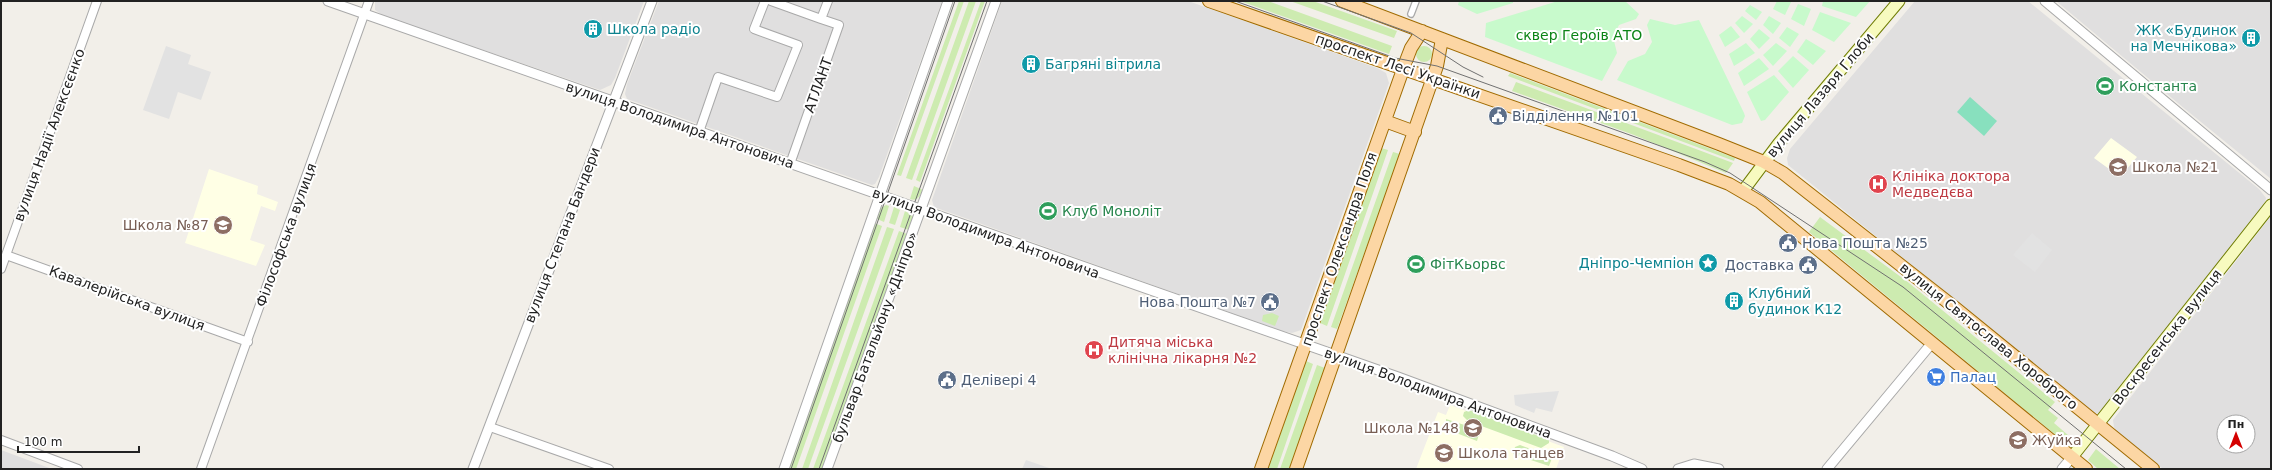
<svg xmlns="http://www.w3.org/2000/svg" width="2272" height="470" font-family="'DejaVu Sans',sans-serif">
  <style>
    .residential { fill: #e0dfdf; fill-rule: evenodd }
    .education { fill: #ffffe5 }
    .grass { fill: #cdebb0 }
    .park { fill: #c8facc }
    .pitch { fill: #88e0be }
    .parking { fill: #e2e2e2 }
    .lines { fill: none; stroke-linecap: round; stroke-linejoin: round }
    .pedestrian-casing { stroke: #a9a9a9; stroke-width: 8 }
    .minor-casing { stroke: #a9a9a9; stroke-width: 10 }
    .tertiary-casing { stroke: #a9a9a9; stroke-width: 11 }
    .secondary-casing { stroke: #707d05; stroke-width: 13 }
    .primary-casing { stroke: #a06b00; stroke-width: 14 }
    .pedestrian { stroke: #fff; stroke-width: 5.5 }
    .minor { stroke: #fff; stroke-width: 8 }
    .tertiary { stroke: #fff; stroke-width: 9 }
    .secondary { stroke: #f7fabf; stroke-width: 11 }
    .primary { stroke: #fcd6a4; stroke-width: 12 }
    .tram { stroke: #707070; stroke-width: 1 }
    .labels { text-anchor: middle; stroke-width: 4; stroke-linejoin: round; paint-order: stroke }
    .culture-label { font-size: 14px; fill: #0d838f; stroke: #fff; text-anchor: start }
    .park-label { font-size: 14px; fill: #0c8416; stroke: #fff }
    .street-label { font-size: 14px; fill: #222; stroke: #fff }
    .leisure-label { font-size: 14px; fill: #27864d; stroke: #fff; text-anchor: start }
    .service-label { font-size: 14px; fill: #4e5e75; stroke: #fff; text-anchor: start }
    .education-label { font-size: 14px; fill: #785e54; stroke: #fff; text-anchor: start }
    .health-label { font-size: 14px; fill: #be3a42; stroke: #fff; text-anchor: start }
    .shop-label { font-size: 14px; fill: #366cbe; stroke: #fff; text-anchor: start }
  </style>
  <rect width="100%" height="100%" fill="#f2efe9"/>
  <path class="residential" d="M375 1H644L615 78 611 85 600 90 384 16 375 10Z
    M659 1H942L879 177 875 184 872 185 627 99 625 94 627 84Z
    M1002 1H1188L1377 68 1386 73 1389 83 1301 330 1292 333 1282 331 934 207 932 200Z
    M1915 1H2028L2259 189 2266 198 2264 206 2100 414 2094 413 1788 165 1787 158 1790 149Z
    M2056 1H2271V179L2185 109Z
    M2271 216V469H2163L2118 433 2114 427 2113 420ZM2224 422H2248V446H2224Z
    M1 450 52 469H1Z"/>
  <path class="education" d="M2111 138 2137 157 2120 177 2094 158Z
    M209 169 258 186 257 194 278 202 275 211 261 206 250 240 265 245 256 266 185 243Z
    M1450 405 1564 447 1556 469H1416L1438 412 1446 415Z"/>
  <path class="grass" d="M959 1H964L901 176 897 175Z
    M969 1H976L912 180 906 178Z
    M981 1H985L920 182 916 180Z
    M1240 1H1268L1392 46 1389 54Z
    M1290 1H1313L1397 31 1394 38Z
    M1416 54a8 8 0 1 1 16 0a8 8 0 1 1-16 0Z
    M1510 73 1735 158 1734 161 1508 76Z
    M1516 82 1704 152 1733 163 1726 173 1634 135 1512 91Z
    M1381 148 1388 150 1327 326 1320 323Z
    M1393 152 1400 154 1337 329 1331 327Z
    M914 186 923 190C920 196 917 202 910 199Z
    M886 205 889 206 884 222 875 218 879 209Z
    M894 207 900 210 895 225 889 223Z
    M905 211 913 216 909 230 900 227Z
    M1820 217 1909 283 2055 402 2048 410 2058 418 2054 423 2068 435 2063 441 1809 232Z
    M874 223 882 226 796 469H787Z
    M887 227 894 229 808 469H802Z
    M899 231 907 234 823 469H813Z
    M1272 313 1279 316 1275 326 1262 321 1263 315Z
    M1306 361 1313 364 1277 469H1268Z
    M1317 365 1325 368 1289 469H1280Z
    M1469 410 1549 440V443L1541 448 1468 421 1463 416 1464 412Z
    M1446 419 1477 429 1479 434 1477 441 1446 429Z
    M1520 445 1550 456 1552 458 1549 466 1513 454 1515 447Z
    M2096 449 2120 469H2098L2088 460Z"/>
  <path class="park" d="M1459 1H1513V3L1477 14 1458 5Z
    M1558 1H1625L1639 14 1636 19 1619 25 1613 37 1617 53 1602 81 1485 37 1486 23Z
    M1777 1 1791 2 1785 15 1773 9Z
    M1823 1H1870L1856 17 1822 6Z
    M1798 4 1811 9 1804 26 1791 19Z
    M1750 5 1762 12 1756 20 1745 11Z
    M1820 12 1851 23 1834 42 1812 30Z
    M1742 16 1753 24 1744 33 1735 23Z
    M1769 16 1781 23 1773 34 1763 25Z
    M1650 19 1675 25 1699 20 1744 113 1745 116 1742 123 1732 125 1617 80 1628 61 1645 54 1652 42 1647 25Z
    M1731 26 1740 37 1725 47 1719 35Z
    M1787 27 1799 34 1790 47 1779 38Z
    M1759 29 1770 38 1759 49 1750 39Z
    M1806 39 1826 51 1813 65 1797 52Z
    M1746 43 1755 53 1734 66 1729 54Z
    M1776 43 1787 51 1773 66 1763 55Z
    M1793 56 1809 70 1793 88 1778 71Z
    M1759 58 1769 69 1744 86 1738 73Z
    M1774 75 1789 92 1765 120 1761 121 1747 92Z"/>
  <path class="pitch" d="M1970 97 1997 121 1984 136 1957 112Z"/>
  <path class="parking" d="M166 46 191 55 188 64 211 72 201 100 178 92 169 119 143 110Z
    M2032 233 2052 250 2035 272 2013 255Z
    M1559 391 1552 412 1536 408 1534 413 1515 405 1514 395Z
    M1026 460 1052 469H1022Z"/>
  <g class="lines">
    <g class="pedestrian-casing">
      <path id="pedestrian" d="M1411 14 1416 1"/>
    </g>
    <g class="minor-casing">
      <path id="minor" d="M771 1 821 19 828 1
        M699 132 718 77 777 97 798 45 754 29 765 1
        M790 164 839 25 821 19
        M6 255 248 342
        M1 269 97 1
        M490 427 609 469
        M1 440 78 469
        M201 469 369 1"/>
    </g>
    <g class="tertiary-casing">
      <path id="tertiary" d="M328 1 1398 377 1612 456 1642 469
        M2045 1 2271 190
        M473 469 652 1
        M784 469 948 1
        M827 469 996 1
        M1678 469 1694 464 1719 469
        M1827 469 1932 343
        M2062 469 2072 457"/>
    </g>
    <g class="secondary-casing">
      <path id="secondary" d="M1743 191 1779 143 1899 1
        M2072 457 2271 205"/>
    </g>
    <g class="primary-casing">
      <path id="primary" d="M1209 1 1679 165 1729 184 1760 202 2086 469
        M1342 1 1719 144 1764 162 1783 173 1954 307 2153 469
        M1385 121 1415 132
        M1261 469 1406 61 1411 48 1422 31
        M1296 469 1437 66 1442 39"/>
    </g>
    <use href="#pedestrian" class="pedestrian"/>
    <use href="#minor" class="minor"/>
    <use href="#tertiary" class="tertiary"/>
    <use href="#secondary" class="secondary"/>
    <use href="#primary" class="primary"/>
    <path class="tram" d="M1235 1 1395 58 1437 66 1705 162 1730 173 1903 287 2126 469
      M1322 1 1411 33 1463 67 1483 77
      M791 469 955 1
      M819 469 987 1"/>
  </g>
  <defs>
    <g id="building-disc" transform="scale(1)"><circle r="9.5" fill="#0f9aa8" stroke="#fff"/><path d="M-4-6H4V6H1V3H-1V6H-4ZM-2.5-4.3h1.7v1.8h-1.7ZM.8-4.3h1.7v1.8H.8ZM-2.5-1h1.7V.8h-1.7ZM.8-1h1.7V.8H.8Z" fill="#fff"/></g>
    <g id="stadium-disc" transform="scale(1)"><circle r="9.5" fill="#2e9e5b" stroke="#fff"/><path d="M0-5a6.5 5 0 1 0 0 10a6.5 5 0 1 0 0-10ZM-3.5-1.8h7v3.6h-7Z" fill="#fff"/></g>
    <g id="civic-disc" transform="scale(1)"><circle r="9.5" fill="#5c6f8a" stroke="#fff"/><path d="M-.6-6.5H3V-4.5H.6V-3L4-1V1h2V6H-6V1h2V-1L-.6-3ZM-1.2 2.5V6h2.4V2.5Z" fill="#fff"/></g>
    <g id="school-disc" transform="scale(1)"><circle r="9.5" fill="#8d6e63" stroke="#fff"/><path d="M0-5L7-2L0 1L-7-2ZM-4 1L0 2.5L4 1V4Q0 6-4 4Z" fill="#fff"/></g>
    <g id="hospital-disc" transform="scale(1)"><circle r="9.5" fill="#e0444e" stroke="#fff"/><path d="M-5-5h3v3.5h4V-5h3V5h-3V1.5h-4V5h-3Z" fill="#fff"/></g>
    <g id="sight-disc" transform="scale(1)"><circle r="9.5" fill="#0f9aa8" stroke="#fff"/><path d="M0-6L1.8-2.2L6-1.7L2.9 1.2L3.7 5.4L0 3.3L-3.7 5.4L-2.9 1.2L-6-1.7L-1.8-2.2Z" fill="#fff"/></g>
    <g id="supermarket-disc" transform="scale(1)"><circle r="9.5" fill="#3f7fe0" stroke="#fff"/><path d="M-6-5.5h2.5l.6 2H6L4.5 2H-2.5L-4.4-4H-6ZM-1.5 3.2a1.3 1.3 0 1 0 .1 0ZM3 3.2a1.3 1.3 0 1 0 .1 0Z" fill="#fff"/></g>
  </defs>
  <g fill-rule="evenodd">
    <use href="#building-disc" x="593" y="29"/>
    <use href="#building-disc" x="2251" y="38"/>
    <use href="#building-disc" x="1031" y="64"/>
    <use href="#stadium-disc" x="2105" y="86"/>
    <use href="#civic-disc" x="1498" y="116"/>
    <use href="#school-disc" x="2118" y="167"/>
    <use href="#hospital-disc" x="1878" y="184"/>
    <use href="#stadium-disc" x="1048" y="211"/>
    <use href="#school-disc" x="223" y="225"/>
    <use href="#civic-disc" x="1788" y="243"/>
    <use href="#sight-disc" x="1708" y="263"/>
    <use href="#stadium-disc" x="1416" y="264"/>
    <use href="#civic-disc" x="1808" y="265"/>
    <use href="#building-disc" x="1734" y="301"/>
    <use href="#civic-disc" x="1270" y="302"/>
    <use href="#hospital-disc" x="1094" y="350"/>
    <use href="#supermarket-disc" x="1936" y="377"/>
    <use href="#civic-disc" x="947" y="380"/>
    <use href="#school-disc" x="1473" y="428"/>
    <use href="#school-disc" x="2018" y="440"/>
    <use href="#school-disc" x="1444" y="453"/>
  </g>
  <g class="labels">
    <g class="culture-label">
      <text x="607" y="34">Школа радіо</text>
      <text x="2237" y="35" text-anchor="end">ЖК «Будинок<tspan x="2237" dy="16">на Мечнікова»</tspan></text>
      <text x="1045" y="69">Багряні вітрила</text>
      <text x="1694" y="268" text-anchor="end">Дніпро-Чемпіон</text>
      <text x="1748" y="298">Клубний<tspan x="1748" dy="16">будинок К12</tspan></text>
    </g>
    <g class="park-label">
      <text x="1579" y="40">сквер Героїв АТО</text>
    </g>
    <g class="street-label">
      <text transform="translate(1398 66) rotate(19)" y="5">проспект Лесі Українки</text>
      <text transform="translate(818 85) rotate(-70)" y="5">АТЛАНТ</text>
      <text transform="translate(1820 95) rotate(-50)" y="5">вулиця Лазаря Глоби</text>
      <text transform="translate(680 125) rotate(19)" y="5">вулиця Володимира Антоновича</text>
      <text transform="translate(49 135) rotate(-70)" y="5">вулиця Надії Алексєєнко</text>
      <text transform="translate(986 233) rotate(20)" y="5">вулиця Володимира Антоновича</text>
      <text transform="translate(286 235) rotate(-70)" y="5">Філософська вулиця</text>
      <text transform="translate(562 235) rotate(-69)" y="5">вулиця Степана Бандери</text>
      <text transform="translate(1339 249) rotate(-71)" y="5">проспект Олександра Поля</text>
      <text transform="translate(127 298) rotate(20)" y="5">Кавалерійська вулиця</text>
      <text transform="translate(1989 336) rotate(39)" y="5">вулиця Святослава Хороброго</text>
      <text transform="translate(875 337) rotate(-70)" y="5">бульвар Батальйону «Дніпро»</text>
      <text transform="translate(2167 337) rotate(-52)" y="5">Воскресенська вулиця</text>
      <text transform="translate(1438 393) rotate(20)" y="5">вулиця Володимира Антоновича</text>
    </g>
    <g class="leisure-label">
      <text x="2119" y="91">Константа</text>
      <text x="1062" y="216">Клуб Моноліт</text>
      <text x="1430" y="269">ФiтКьорвс</text>
    </g>
    <g class="service-label">
      <text x="1512" y="121">Відділення №101</text>
      <text x="1802" y="248">Нова Пошта №25</text>
      <text x="1794" y="270" text-anchor="end">Доставка</text>
      <text x="1256" y="307" text-anchor="end">Нова Пошта №7</text>
      <text x="961" y="385">Делівері 4</text>
    </g>
    <g class="education-label">
      <text x="2132" y="172">Школа №21</text>
      <text x="209" y="230" text-anchor="end">Школа №87</text>
      <text x="1459" y="433" text-anchor="end">Школа №148</text>
      <text x="2032" y="445">Жуйка</text>
      <text x="1458" y="458">Школа танцев</text>
    </g>
    <g class="health-label">
      <text x="1892" y="181">Клініка доктора<tspan x="1892" dy="16">Медведєва</tspan></text>
      <text x="1108" y="347">Дитяча міська<tspan x="1108" dy="16">клінічна лікарня №2</tspan></text>
    </g>
    <g class="shop-label">
      <text x="1950" y="382">Палац</text>
    </g>
  </g>
  <rect width="2272" height="470" fill="none" stroke="#222222" stroke-width="4"/>
  <g transform="translate(2236 434)"><circle r="19" fill="#ffffff" stroke="#a7a7a7"/>
  <path d="M0-3L7 15L0 10L-7 15Z" fill="#d40000"/>
  <text y="-6" font-size="11" font-weight="bold" text-anchor="middle" fill="#222222">Пн</text>
  </g>
  <path d="M18 446v6h121v-6" fill="none" stroke="#222222" stroke-width="2"/>
  <text x="24" y="446" font-size="12" fill="#222222" stroke="#ffffff" stroke-width="3" paint-order="stroke">100 m</text>
</svg>
